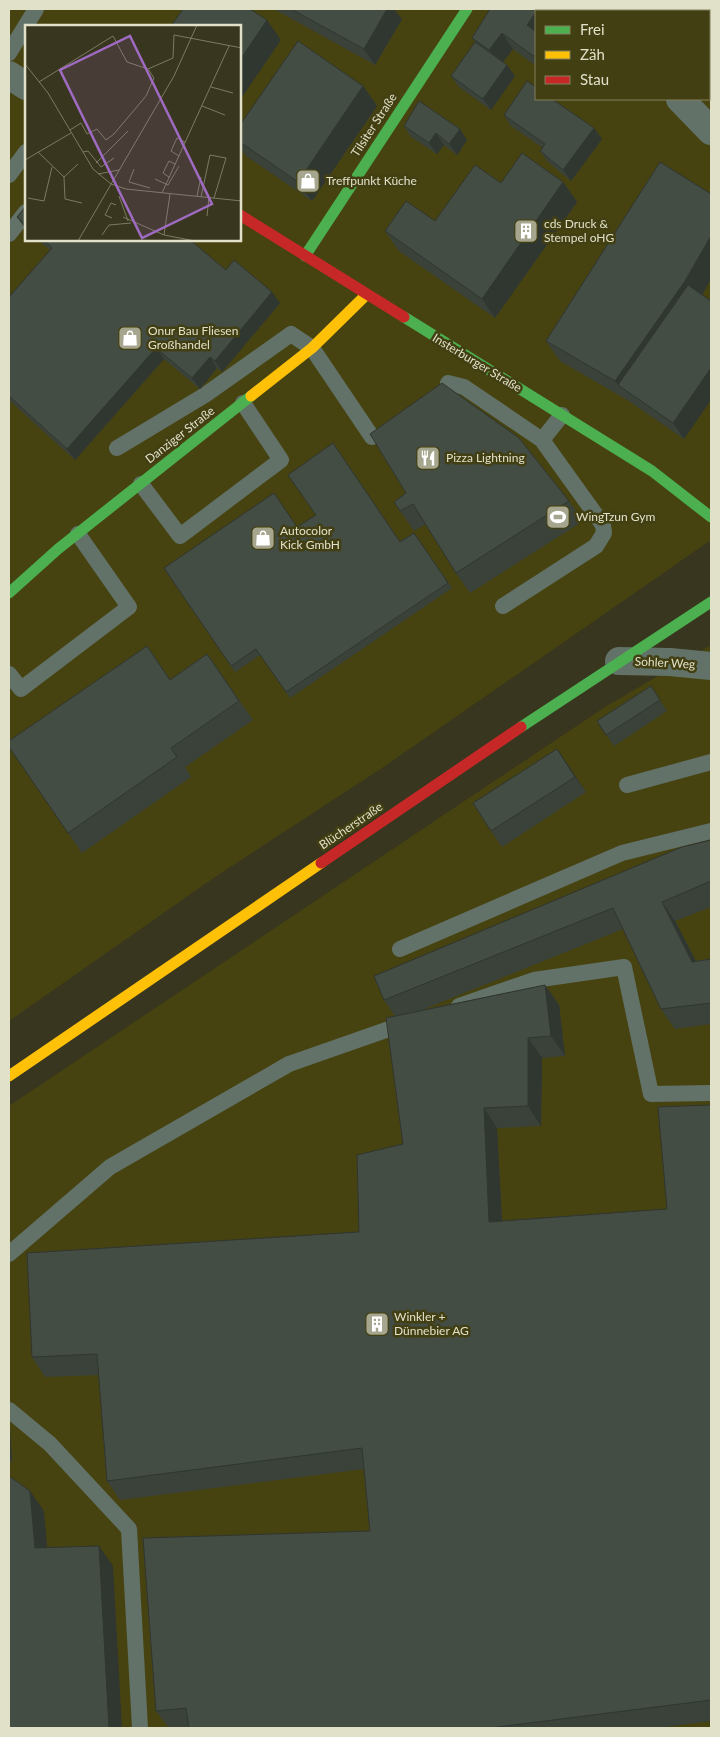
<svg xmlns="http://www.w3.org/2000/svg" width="720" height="1737" font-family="Lato,sans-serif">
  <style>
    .built { fill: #464311; fill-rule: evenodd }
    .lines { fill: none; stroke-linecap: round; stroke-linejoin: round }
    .lane { stroke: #627268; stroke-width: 16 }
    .street { stroke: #627268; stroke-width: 28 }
    .fast { stroke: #4caf50; stroke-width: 11 }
    .slow { stroke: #ffc107; stroke-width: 11 }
    .jam { stroke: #c62828; stroke-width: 11 }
    .wall { fill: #3a423a }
    .shaded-wall { fill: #303630 }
    .building { fill: #444d44; stroke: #303630 }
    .labels { text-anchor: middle; stroke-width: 5; stroke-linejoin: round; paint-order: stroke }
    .street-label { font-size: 12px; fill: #e1e1c9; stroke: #423f13 }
    .poi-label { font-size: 12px; fill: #e1e1c9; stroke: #423f13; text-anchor: start }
    .inset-road { fill: none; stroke: #7c7a62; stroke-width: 1 }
    .view { fill: #9f6bc2; fill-opacity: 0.15; stroke: #9f6bc2; stroke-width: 2.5 }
    .inset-edge { fill: none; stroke: #e1e1c9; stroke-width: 2.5 }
  </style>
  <rect width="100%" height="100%" fill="#38361e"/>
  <path class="built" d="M9 9H711V540L382 768 215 877 9 1021ZM536 11H709V99H536ZM26 26H240V240H26Z
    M711 645V1728H9V1106L605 707Z"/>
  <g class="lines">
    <path class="lane" d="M9 53 36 9
      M9 175 26 152
      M9 234 26 212
      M448 383 464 387 542 440 603 525 604 533 596 546 503 606
      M542 440 562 415
      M117 448 205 395 291 334 312 348 372 437
      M141 484 180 536 281 460 243 403
      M9 674 21 689 129 607 78 534
      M627 785 711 762
      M400 949 622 853 711 831
      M459 1006 534 980 624 967 651 1094 711 1093
      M9 1254 110 1167 289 1064 409 1022
      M9 1410 50 1444 129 1529 140 1728"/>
    <path class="street" d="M591 9 593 11
      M9 75 26 86
      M680 99 711 131
      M619 661 670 662 711 666"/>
    <path class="fast" d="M305 256 467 9
      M404 317 652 471 711 517
      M9 593 58 549 251 396
      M521 727 711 602"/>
    <path class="slow" d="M251 396 312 348 366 295
      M9 1076 321 863"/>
    <path class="jam" d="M240 215 404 317
      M321 863 521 727"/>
  </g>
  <path class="wall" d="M274 9H387L402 19 375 65Z
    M711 9V52L709 51V11Z
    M536 11V66L513 49 503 62 515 76 491 110 459 87 451 76 475 42 472 38 537 11Z
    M363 86 377 106 312 201 246 156 240 147V125Z
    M504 115 594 128 602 139 571 181 548 162 540 151 543 148 511 126Z
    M404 126 467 140 457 155 444 145 437 154 411 137Z
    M563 182 577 202 495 318 399 251 385 231 435 221 501 183Z
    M711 194V279L702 295 684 439 629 401 560 361 546 341Z
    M26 206V230L17 217Z
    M38 240H190L226 270 280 303 222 372 217 368 200 389 164 359 75 460 9 400V297L50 250Z
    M569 501 583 521 470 593 456 573 426 524 414 531 394 502Z
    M297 527 400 541 414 533 452 588 290 698 260 655 235 672 164 568Z
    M207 654 253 720 185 767 191 777 82 853 9 747 170 680Z
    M651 686 667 711 614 746 597 721Z
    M557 749 586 792 502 847 491 831Z
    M711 840V907L675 921 696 961 711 959V1024L675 1029 661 1009 623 929 422 1010 545 985 559 1005 565 1056 542 1058 541 1126 497 1128 502 1221 667 1209 711 1105V1721L657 1728H169L156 1711 370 1531 364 1469 120 1500 107 1481 99 1375 45 1377 32 1357 359 1232 403 1144 395 1016 384 1000Z
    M9 1429 10 1430 12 1462H9Z"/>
  <path class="shaded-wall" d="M387 9H394L402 19 375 65 364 49Z
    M536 11V38L527 25 537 11Z
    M267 20 281 40 240 100V60Z
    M502 33 513 49 500 66 489 50Z
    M536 53V60L533 56Z
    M507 65 515 76 491 110 483 99Z
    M363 86 377 106 312 201 298 182Z
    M594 128 602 139 571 181 563 170Z
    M460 129 467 140 457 155 449 144Z
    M436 133 444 145 437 154 429 143Z
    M563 182 577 202 495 318 482 299Z
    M711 236V279L699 300 618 385 615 381Z
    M272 292 280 303 222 372 215 361Z
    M156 348 164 359 75 460 67 449Z
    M210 357 217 368 200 389 192 378Z
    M711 368V400L684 439 673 423Z
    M557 749 568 765 586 792 575 777Z
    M662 902 675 921 706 981 692 962Z
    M545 985 559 1005 565 1056 551 1036Z
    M528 1038 542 1058 541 1126 528 1106Z
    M484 1108 497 1128 503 1242 489 1222Z
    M9 1429 10 1430 12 1462 9 1457Z
    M30 1491 44 1511 49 1568 35 1548Z
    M99 1546 113 1566 122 1728H109Z"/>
  <path class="building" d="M183 9H250L267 20 240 60V26H171Z
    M291 9H387L364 49Z
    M490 9H534L537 11 527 25 536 32V53L533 56 502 33 489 50 472 38Z
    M686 9H711V44L709 42V11H684Z
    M298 41 363 86 298 182 240 142V125Z
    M475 42 507 65 483 99 451 76Z
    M527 81 536 87V99H552L594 128 563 170 540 151 545 144 504 115Z
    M419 101 460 129 449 144 436 133 429 143 404 126Z
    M522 153 563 182 482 299 385 231 406 201 435 221 475 165 501 183Z
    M660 162 711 194V236L685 281 615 381 546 341Z
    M26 206V225L17 217Z
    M44 240H190L226 270 234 260 272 292 215 361 210 357 192 378 156 348 67 449 9 396V297L52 248Z
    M688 285 711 301V368L673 423 618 385Z
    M442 383 519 438 569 501 456 573 413 504 400 511 394 502 406 493 370 434Z
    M333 443 400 542 414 533 448 583 286 692 256 649 231 666 164 568 274 493 297 527 316 515 288 475Z
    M147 646 170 680 207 654 239 701 171 748 177 757 68 833 9 747V741Z
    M651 686 660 700 606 735 597 721Z
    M557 749 575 777 491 831 473 803Z
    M711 840V881L662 902 692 962 711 959V1003L661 1009 613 908 384 1000 374 976 682 847Z
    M545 985 551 1036 528 1038V1106L484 1108 489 1222 667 1209 658 1107 711 1105V1700L490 1728H189L186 1708 156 1711 143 1538 370 1531 362 1448 107 1481 97 1354 32 1357 27 1253 359 1232 357 1155 403 1144 386 1018Z
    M9 1476 30 1491 35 1548 99 1546 109 1728H9Z"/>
  <defs>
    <g id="shop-square" transform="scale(1.25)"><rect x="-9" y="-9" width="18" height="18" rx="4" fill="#a6a58d" stroke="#423f13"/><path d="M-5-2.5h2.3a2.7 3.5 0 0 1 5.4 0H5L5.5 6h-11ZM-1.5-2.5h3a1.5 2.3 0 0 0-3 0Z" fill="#fff"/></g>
    <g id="building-square" transform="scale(1.25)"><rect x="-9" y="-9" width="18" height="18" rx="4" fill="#a6a58d" stroke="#423f13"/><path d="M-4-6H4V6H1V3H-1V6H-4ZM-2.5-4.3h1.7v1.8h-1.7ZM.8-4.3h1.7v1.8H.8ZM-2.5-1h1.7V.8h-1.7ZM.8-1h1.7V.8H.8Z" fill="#fff"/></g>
    <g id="restaurant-square" transform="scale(1.25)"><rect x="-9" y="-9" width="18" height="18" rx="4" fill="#a6a58d" stroke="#423f13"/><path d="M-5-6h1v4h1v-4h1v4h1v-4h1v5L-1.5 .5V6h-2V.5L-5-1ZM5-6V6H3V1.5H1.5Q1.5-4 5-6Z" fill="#fff"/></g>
    <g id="stadium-square" transform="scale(1.25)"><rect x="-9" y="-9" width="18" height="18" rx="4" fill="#a6a58d" stroke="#423f13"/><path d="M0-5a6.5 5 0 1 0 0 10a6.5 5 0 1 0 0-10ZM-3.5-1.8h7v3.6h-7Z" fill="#fff"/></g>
  </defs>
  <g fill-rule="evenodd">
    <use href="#shop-square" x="308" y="181"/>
    <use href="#building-square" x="526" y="231"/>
    <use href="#shop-square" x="130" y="338"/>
    <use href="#restaurant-square" x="428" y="458"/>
    <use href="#stadium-square" x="558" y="517"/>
    <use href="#shop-square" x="263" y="538"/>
    <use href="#building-square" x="377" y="1324"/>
  </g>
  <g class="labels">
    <g class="street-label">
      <text transform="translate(374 125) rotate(-57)" y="4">Tilsiter Straße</text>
      <text transform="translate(477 363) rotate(31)" y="4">Insterburger Straße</text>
      <text transform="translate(180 435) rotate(-38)" y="4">Danziger Straße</text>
      <text transform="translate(665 663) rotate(3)" y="4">Sohler Weg</text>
      <text transform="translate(351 826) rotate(-34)" y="4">Blücherstraße</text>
    </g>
    <g class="poi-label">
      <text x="326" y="185">Treffpunkt Küche</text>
      <text x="544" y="228">cds Druck &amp;<tspan x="544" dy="14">Stempel oHG</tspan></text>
      <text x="148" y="335">Onur Bau Fliesen<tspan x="148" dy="14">Großhandel</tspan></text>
      <text x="446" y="462">Pizza Lightning</text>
      <text x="576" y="521">WingTzun Gym</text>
      <text x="280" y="535">Autocolor<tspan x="280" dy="14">Kick GmbH</tspan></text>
      <text x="394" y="1321">Winkler +<tspan x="394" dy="14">Dünnebier AG</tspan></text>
    </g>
  </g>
  <g transform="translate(25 25)">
    <rect width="216" height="216" fill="#38361e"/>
    <path class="inset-road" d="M0 39 23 68 68 144 86 159 101 164 217 176M123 44 148 33 149 10 217 23M14 57 88 11 102 37 123 44 129 53 121 71 89 109 81 115 72 104 62 109 56 98 45 105M186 62 208 68M177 81 200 90M13 127 39 152 53 139M58 127 63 126 76 142 89 133M154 131 146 126 152 113 160 117M0 135 46 108M71 138 103 106M109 144 104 157 125 163M73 149 94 145M39 152 40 174 57 178M144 152 138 148 144 136 150 139M130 154 143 160 154 141M137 168 204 21M94 171 103 196M172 171 176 152M176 172 185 130 201 133 189 173M3 173 19 176 27 142M182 191 184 172M98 192 139 210 170 216M87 193 80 190 86 178 91 180M77 210 84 200 106 198M139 210 145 169M53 216 149 51 172 0"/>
    <path class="view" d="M105 11 187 179 117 213 35 45Z"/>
    <rect width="216" height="216" class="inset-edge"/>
  </g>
  <rect width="720" height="1737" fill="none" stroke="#e1e1c9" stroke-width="20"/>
  <rect x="535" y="10" width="175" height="90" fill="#423f13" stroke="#82805c"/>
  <rect x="545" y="26" width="25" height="8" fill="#4caf50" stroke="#82805c"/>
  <text x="580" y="35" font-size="15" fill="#e1e1c9">Frei</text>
  <rect x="545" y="51" width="25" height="8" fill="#ffc107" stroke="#82805c"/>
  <text x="580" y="60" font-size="15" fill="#e1e1c9">Zäh</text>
  <rect x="545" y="76" width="25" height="8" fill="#c62828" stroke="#82805c"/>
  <text x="580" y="85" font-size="15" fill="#e1e1c9">Stau</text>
</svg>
